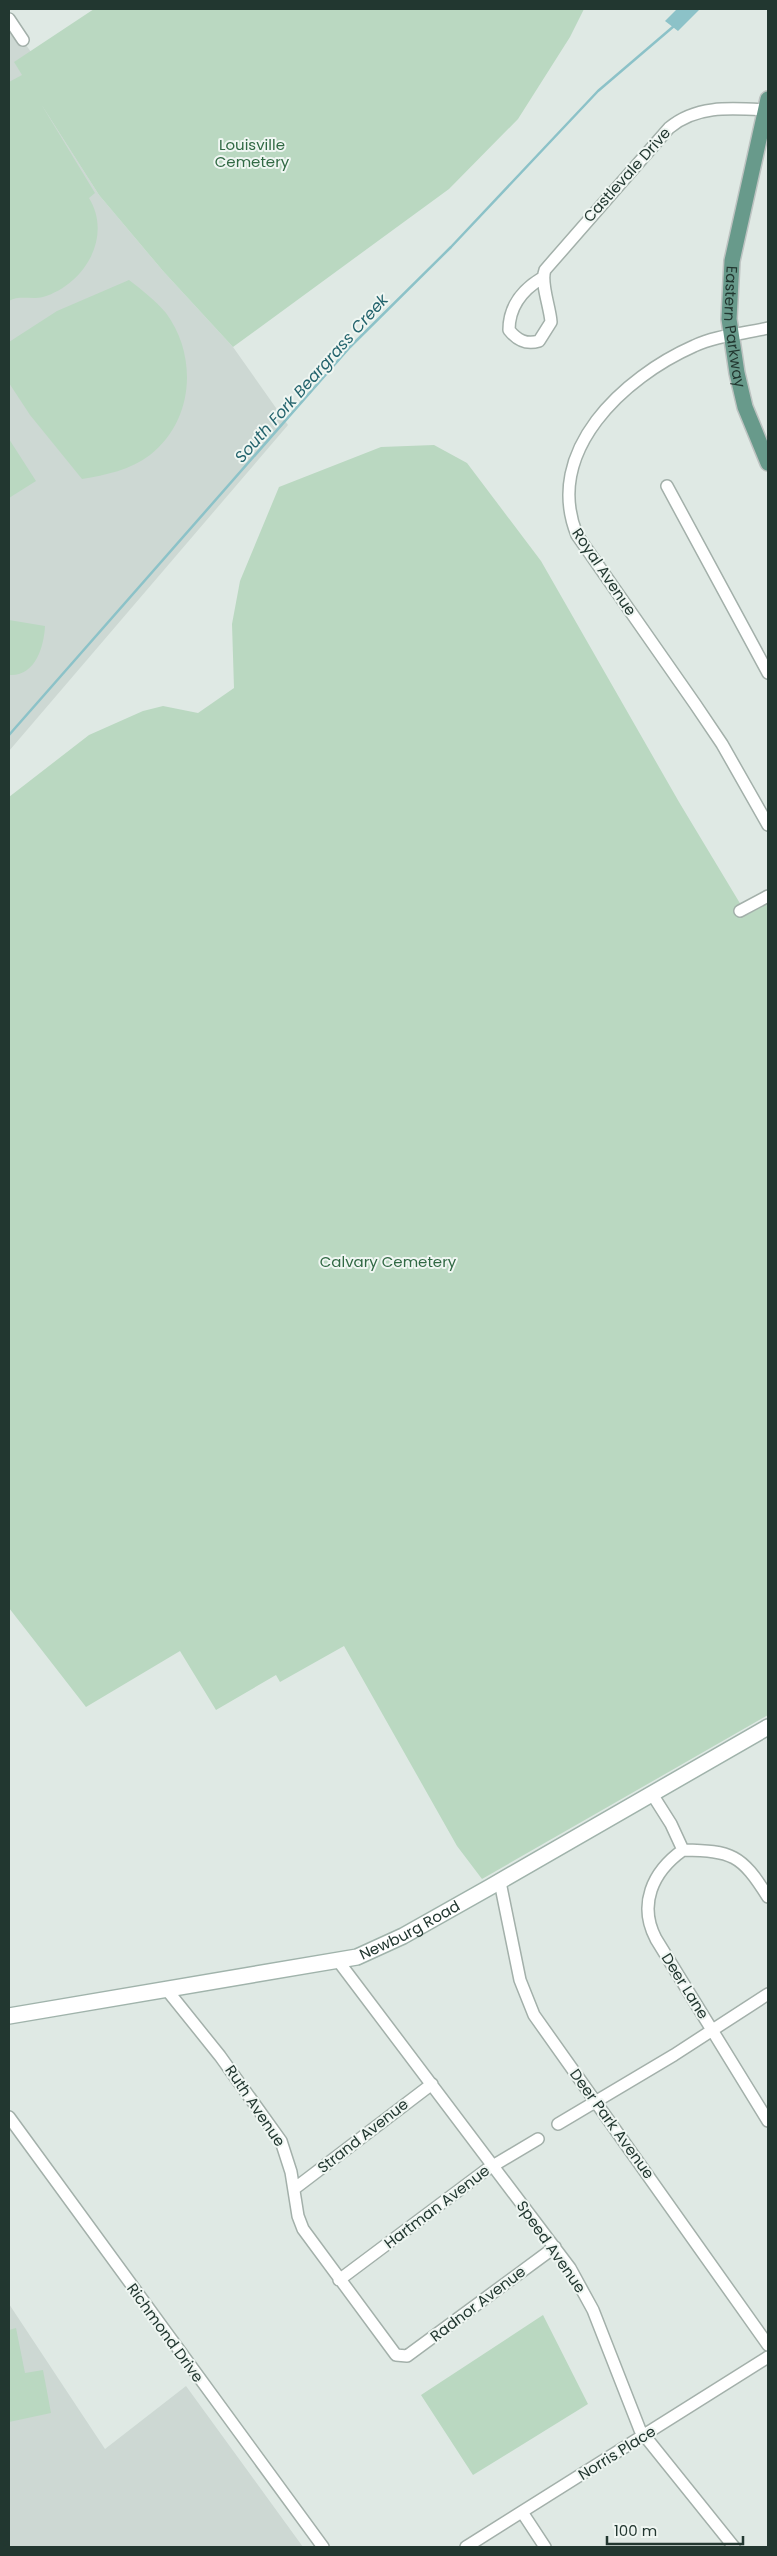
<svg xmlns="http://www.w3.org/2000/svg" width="777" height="2556" font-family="Poppins,sans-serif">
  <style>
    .built { fill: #cdd8d3 }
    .green { fill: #bad8c1 }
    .water { fill: #8cc2c8 }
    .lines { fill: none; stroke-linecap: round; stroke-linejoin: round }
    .stream { stroke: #8cc2c8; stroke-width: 2.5 }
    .minor-casing { stroke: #a3b0aa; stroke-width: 14 }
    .secondary-casing { stroke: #a0b3ab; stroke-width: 18 }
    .primary-casing { stroke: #bdc3c1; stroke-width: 18 }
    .minor { stroke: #fff; stroke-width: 11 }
    .secondary { stroke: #fff; stroke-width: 15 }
    .primary { stroke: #689a8b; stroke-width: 15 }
    .labels { text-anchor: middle; stroke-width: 4; stroke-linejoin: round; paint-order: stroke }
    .park-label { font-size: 15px; fill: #316944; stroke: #eff6f2 }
    .street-label { font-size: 15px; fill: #223730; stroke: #eff6f2 }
    .water-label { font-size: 16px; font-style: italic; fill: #23636c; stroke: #eff6f2 }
  </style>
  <rect width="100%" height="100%" fill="#dfe9e4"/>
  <path class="built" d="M9 21 31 52 15 63 99 195 163 271 233 347 288 425 9 751Z
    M9 2304 105 2449 186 2386 303 2547H9Z"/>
  <path class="green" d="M94 9H584L570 37 518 119 449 189 233 347 163 271 99 195 41 104 95 193 89 198C113 237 84 285 43 297 32 300 19 295 9 301V82L22 75 14 62Z
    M129 280C142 290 155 300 166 313 198 356 194 421 150 455 130 470 106 475 82 479L30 415 9 383V342L57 311Z
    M9 439 36 481 9 498Z
    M434 445 467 463 541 561 679 802 747 915 768 903V1715L482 1879 457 1846 344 1646 280 1682 276 1675 216 1710 180 1651 86 1707 9 1608V797L89 735 143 711 163 706 198 713 234 688 232 624 240 581 279 487 381 447Z
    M9 620 45 626C44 647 35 677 9 675Z
    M543 2315 588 2404 473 2475 421 2395Z
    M16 2328 25 2373 43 2370 51 2413 9 2422V2330Z"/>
  <path class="water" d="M677 9H700L678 31 665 21Z"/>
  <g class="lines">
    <path class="stream" d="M9 735 350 347 451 247 598 91 674 26"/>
    <g class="minor-casing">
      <path id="minor" d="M9 19 23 40
        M542 278C522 290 509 307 509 330 517 340 526 345 539 341L551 322C550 307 540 282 545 270L669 128C696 105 731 108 765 110
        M768 328C744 334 717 335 694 346 624 377 543 451 577 535L695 704 722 744 768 825
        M667 486 768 673
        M740 911 768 896
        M652 1794 671 1824 683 1850
        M683 1850C652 1872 638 1905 656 1939L768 2121
        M683 1850C732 1851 741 1854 768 1897
        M500 1882 520 1980 534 2015 768 2345
        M339 1962 570 2268 593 2310 640 2430 734 2547
        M167 1990 220 2056 281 2141 291 2172 298 2216 303 2229 396 2355 407 2356 555 2247
        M9 2117 323 2547
        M558 2124 674 2055 768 1994
        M294 2189 432 2084
        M339 2280 486 2170 538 2139
        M522 2512 545 2547
        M466 2547 768 2357"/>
    </g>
    <g class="secondary-casing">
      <g id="secondary">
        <path id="s1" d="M9 2016 357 1957 403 1936 490 1887 768 1727"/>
      </g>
    </g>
    <g class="primary-casing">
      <g id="primary">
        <path id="s2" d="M768 99 732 261 729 319 737 373 745 407 768 463"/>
      </g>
    </g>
    <use href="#minor" class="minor"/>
    <use href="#secondary" class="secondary"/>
    <use href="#primary" class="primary"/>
  </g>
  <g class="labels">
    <g class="park-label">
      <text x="252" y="150">Louisville<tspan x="252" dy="17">Cemetery</tspan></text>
      <text x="388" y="1267">Calvary Cemetery</text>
    </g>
    <g class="street-label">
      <text transform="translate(627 175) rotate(-48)" y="5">Castlevale Drive</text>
      <text dy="5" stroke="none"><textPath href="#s2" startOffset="232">Eastern Parkway</textPath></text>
      <text transform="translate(604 572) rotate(56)" y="5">Royal Avenue</text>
      <text dy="5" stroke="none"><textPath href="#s1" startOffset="412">Newburg Road</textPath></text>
      <text transform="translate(685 1986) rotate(58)" y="5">Deer Lane</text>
      <text transform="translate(255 2106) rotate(56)" y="5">Ruth Avenue</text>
      <text transform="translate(612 2124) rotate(54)" y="5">Deer Park Avenue</text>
      <text transform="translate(363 2136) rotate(-38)" y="5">Strand Avenue</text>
      <text transform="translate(437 2207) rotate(-37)" y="5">Hartman Avenue</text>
      <text transform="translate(551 2247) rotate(55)" y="5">Speed Avenue</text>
      <text transform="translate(478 2304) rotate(-37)" y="5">Radnor Avenue</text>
      <text transform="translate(165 2333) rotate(54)" y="5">Richmond Drive</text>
      <text transform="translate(617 2453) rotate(-32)" y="5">Norris Place</text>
    </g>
    <g class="water-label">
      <text transform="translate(311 378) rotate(-48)" y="6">South Fork Beargrass Creek</text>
    </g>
  </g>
  <rect width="777" height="2556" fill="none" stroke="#223730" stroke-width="20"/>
  <path d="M607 2536v8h136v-8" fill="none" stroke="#223730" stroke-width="2.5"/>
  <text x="614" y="2536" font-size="15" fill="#223730" stroke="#eff6f2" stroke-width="4" paint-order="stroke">100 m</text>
</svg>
